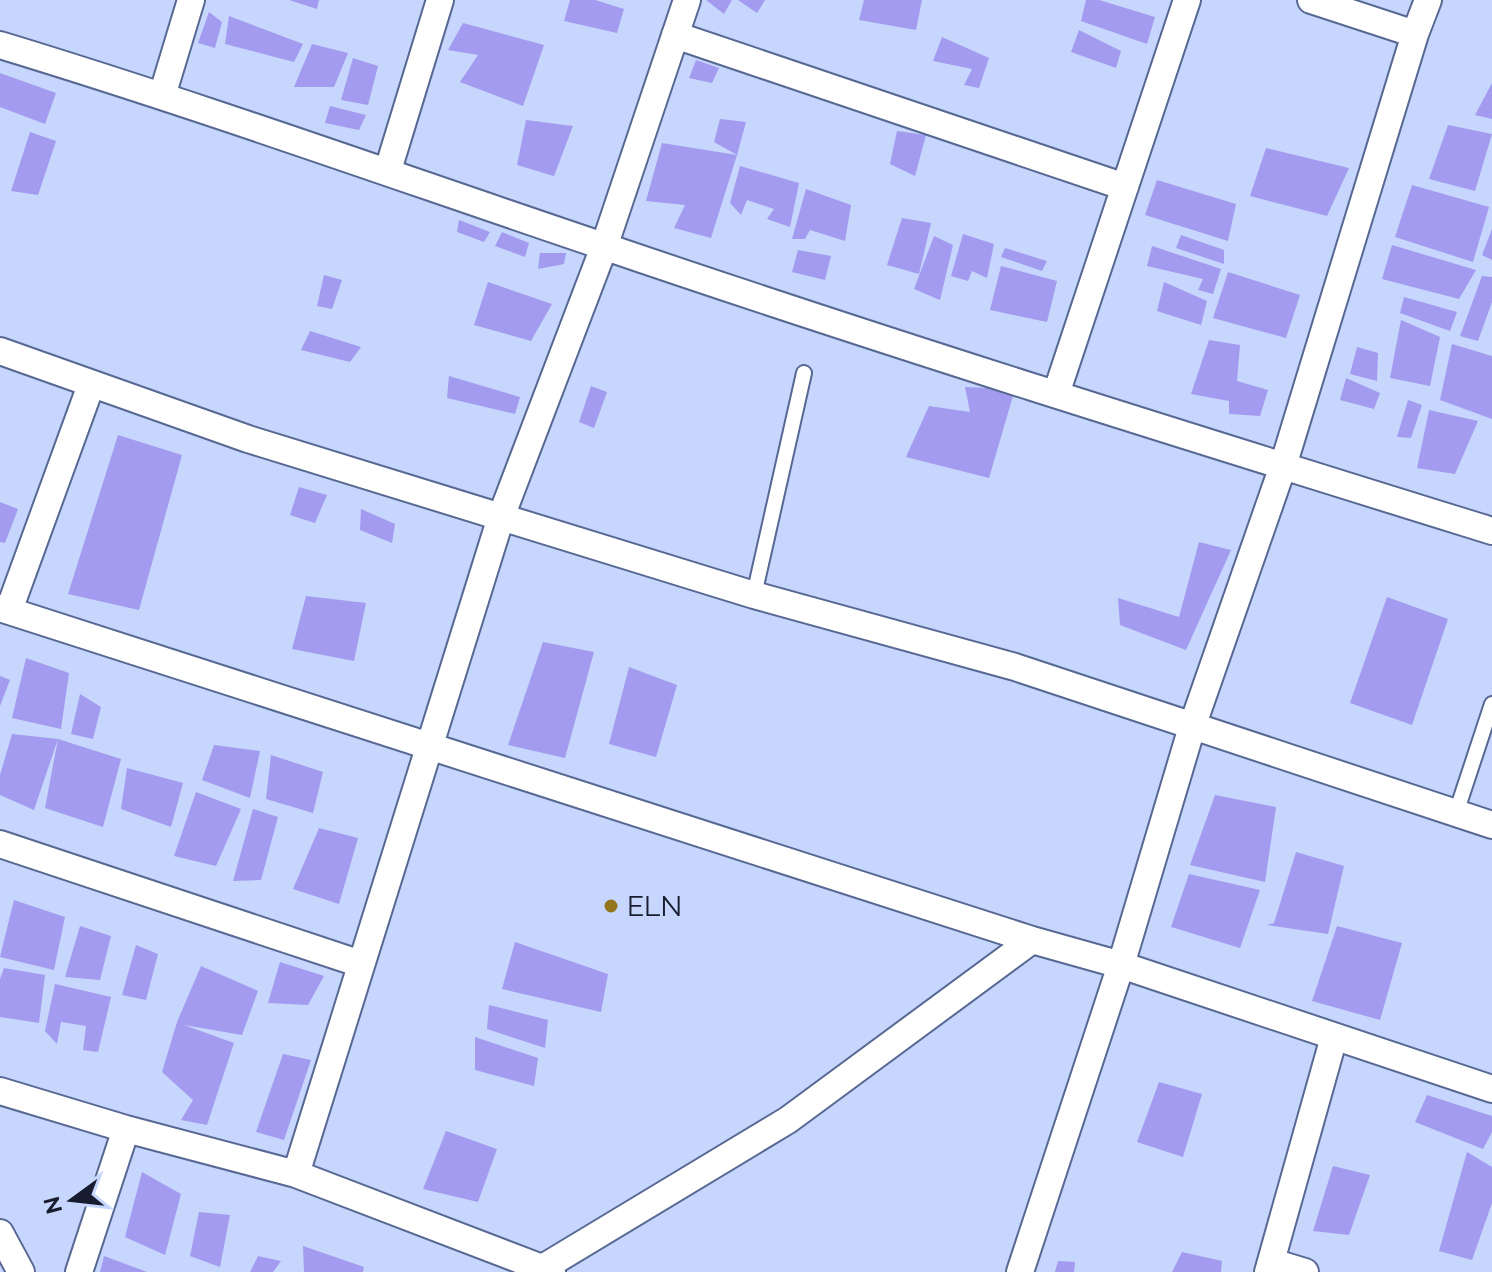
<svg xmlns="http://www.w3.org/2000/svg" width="1492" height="1272" font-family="Raleway,sans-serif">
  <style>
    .building { fill: #a39bef }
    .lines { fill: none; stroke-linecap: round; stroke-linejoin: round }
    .service-casing { stroke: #576893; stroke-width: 18 }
    .minor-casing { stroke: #576893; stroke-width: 30 }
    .service { stroke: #fff; stroke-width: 14 }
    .minor { stroke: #fff; stroke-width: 26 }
    .poi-dot { fill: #94741c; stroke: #c6d6fd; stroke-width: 3 }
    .labels { text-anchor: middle; stroke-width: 7; stroke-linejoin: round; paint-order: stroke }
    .poi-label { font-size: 28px; fill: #171d2f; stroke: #c6d6fd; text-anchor: start }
  </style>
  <rect width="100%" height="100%" fill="#c6d6fd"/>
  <path class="building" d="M289 0H319L317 9Z
    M570 0H595L624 9 617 33 564 21Z
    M706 0H732L724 14Z
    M738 0H765L757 13Z
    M864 0H922L916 30 859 20Z
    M1086 0H1099L1155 17 1147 44 1081 21Z
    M209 12 222 22 215 48 198 43Z
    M229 16 303 44 294 62 225 44Z
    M463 23 544 45 523 106 460 82 478 55 448 50Z
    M1079 30 1121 51 1116 68 1071 52Z
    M942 37 989 58 979 88 964 85 972 69 933 61Z
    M312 44 348 53 334 87H294Z
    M353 58 378 66 368 105 341 100Z
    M696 60 719 68 712 83 689 78Z
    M0 73 56 93 45 124 0 107Z
    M1492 83V119L1475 115Z
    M330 106 366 115 359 130 325 123Z
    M720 119 746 122 737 155 714 142Z
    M526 120 573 126 554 176 517 165Z
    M1448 125 1492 134 1475 191 1429 179Z
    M897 131 926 135 915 176 890 164Z
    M30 132 56 141 38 195 11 191Z
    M662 143 737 155 711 238 674 228 685 205 646 201Z
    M1266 148 1349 168 1327 216 1250 196Z
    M740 166 799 183 790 227 767 219 774 209 747 200 741 215 730 203Z
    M1157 180 1236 204 1228 241 1145 215Z
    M1412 185 1489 207 1473 262 1395 237Z
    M806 189 851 205 845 241 810 230 805 239H792Z
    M902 218 931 223 919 274 887 265Z
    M459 220 490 232 484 242 457 232Z
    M1492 229V260L1482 255Z
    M502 232 529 243 525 257 495 246Z
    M963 234 994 244 987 278 972 271 968 281 951 276Z
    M1181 235 1224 250V264L1176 248Z
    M934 236 953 245 940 300 914 289Z
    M1392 245 1476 270 1459 299 1382 279Z
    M1152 246 1221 269 1213 294 1198 290 1203 279 1147 266Z
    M1005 248 1047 261 1042 271 1001 257Z
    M798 250 831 256 825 280 792 272Z
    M540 253H566L564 264 538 269Z
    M1001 266 1057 281 1047 322 990 310Z
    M1228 272 1300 295 1286 338 1213 318Z
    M324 275 342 280 332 309 317 306Z
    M1482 276 1492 277V302L1478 341 1460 336Z
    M488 282 552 304 531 341 474 325Z
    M1164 282 1207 301 1201 325 1157 311Z
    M1404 297 1457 312 1450 331 1400 313Z
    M1401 320 1440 337 1430 386 1390 378Z
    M310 331 361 347 350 362 301 350Z
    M1209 340 1240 345 1237 381 1268 390 1260 416 1229 414V401L1191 394Z
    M1452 344 1492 356V419L1440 400Z
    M1357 347 1378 353 1377 381 1350 374Z
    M449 376 520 397 515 414 447 398Z
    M1346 378 1380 393 1374 409 1340 400Z
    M591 386 607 392 594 428 579 422Z
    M965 387 1015 389 989 478 906 457 929 406 970 412Z
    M1408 400 1422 405 1411 438 1397 437Z
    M1429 410 1478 421 1455 474 1417 468Z
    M118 435 182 455 139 610 68 594Z
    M299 487 327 495 315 523 290 515Z
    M0 502 18 509 5 543 0 542Z
    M361 509 395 524 392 543 360 530Z
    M1199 542 1231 550 1186 650 1120 625 1118 598 1179 617Z
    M306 596 366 603 354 661 292 649Z
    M1387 597 1448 619 1412 725 1350 703Z
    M543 642 594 652 565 758 508 745Z
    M26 658 69 673 61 729 12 718Z
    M629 667 677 685 656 757 609 744Z
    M0 676 10 680 0 706Z
    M80 694 101 707 93 739 71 734Z
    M12 734 58 739 34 810 0 795V775Z
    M58 739 121 759 103 827 45 808Z
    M214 745 260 751 250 798 202 780Z
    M271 755 323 772 313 813 266 799Z
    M127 768 183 783 171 827 121 809Z
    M196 792 241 809 216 866 174 856Z
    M1215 795 1276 807 1265 882 1190 865Z
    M253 809 278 817 261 880 233 881Z
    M319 828 358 838 339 904 293 889Z
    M1296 852 1344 866 1328 934 1267 925 1274 923Z
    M1189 874 1260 890 1240 948 1171 927Z
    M14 900 65 917 54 970 0 957Z
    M80 926 111 936 100 980 65 977Z
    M1337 926 1402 943 1380 1020 1312 1001Z
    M515 942 608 974 601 1012 502 989Z
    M136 945 158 954 146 1000 122 995Z
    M280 962 324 976 308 1005 268 1003Z
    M201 966 258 991 242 1035 184 1025 234 1043 207 1125 181 1120 193 1100 162 1072 177 1022Z
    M4 968 45 975 39 1023 0 1017V979Z
    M55 984 111 997 98 1052 83 1050 86 1026 61 1022 57 1044 45 1031Z
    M489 1005 548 1020 545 1048 487 1029Z
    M475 1037 538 1058 534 1086 475 1070Z
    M283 1054 311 1060 284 1140 256 1132Z
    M1159 1082 1202 1094 1183 1157 1137 1142Z
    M1427 1095 1492 1116V1132L1483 1149 1415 1122Z
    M446 1131 497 1149 478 1202 423 1189Z
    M1467 1152 1492 1167V1203L1472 1260 1439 1251Z
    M1333 1166 1370 1175 1349 1235 1313 1231Z
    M142 1172 181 1194 165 1255 125 1237Z
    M199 1212 230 1215 220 1267 190 1256Z
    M303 1246 364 1267 363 1272H304Z
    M1182 1252 1222 1261 1221 1272H1172Z
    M104 1256 147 1272H100Z
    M258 1256 281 1261 273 1272H250Z
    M1058 1261 1075 1262 1074 1272H1055Z"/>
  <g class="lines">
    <g class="service-casing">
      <path id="service" d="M754 595 804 373
        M1456 813 1492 704"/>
    </g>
    <g class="minor-casing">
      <path id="minor" d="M1311 0 1415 34
        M675 35 1125 187
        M0 45C204 107 404 179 606 247 899 347 1196 439 1492 531
        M162 96 191 0
        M388 170 440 0
        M0 351 248 439 754 595 1015 667 1492 825
        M1056 394 1187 0
        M0 608 1032 940 1121 965 1492 1089
        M9 610 91 385
        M0 844 361 964
        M0 1091 126 1129 296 1174 552 1272
        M296 1174 501 517 604 247 687 0
        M0 1233 21 1272
        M1272 1262 1305 1272
        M79 1272 126 1129
        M540 1272 541 1269 788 1120 1032 940
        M1020 1272 1121 965 1192 727 1283 466 1415 34 1428 0
        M1268 1272 1334 1037"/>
    </g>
    <use href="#service" class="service"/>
    <use href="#minor" class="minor"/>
  </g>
  <circle class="poi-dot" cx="611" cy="906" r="8"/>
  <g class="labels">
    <g class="poi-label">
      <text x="627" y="916">ELN</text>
    </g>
  </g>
  <g transform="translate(72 1200) rotate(255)" stroke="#c6d6fd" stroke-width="6" paint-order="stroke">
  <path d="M0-6L14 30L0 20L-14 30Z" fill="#171d2f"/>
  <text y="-12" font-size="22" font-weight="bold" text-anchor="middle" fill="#171d2f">N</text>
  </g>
</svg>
